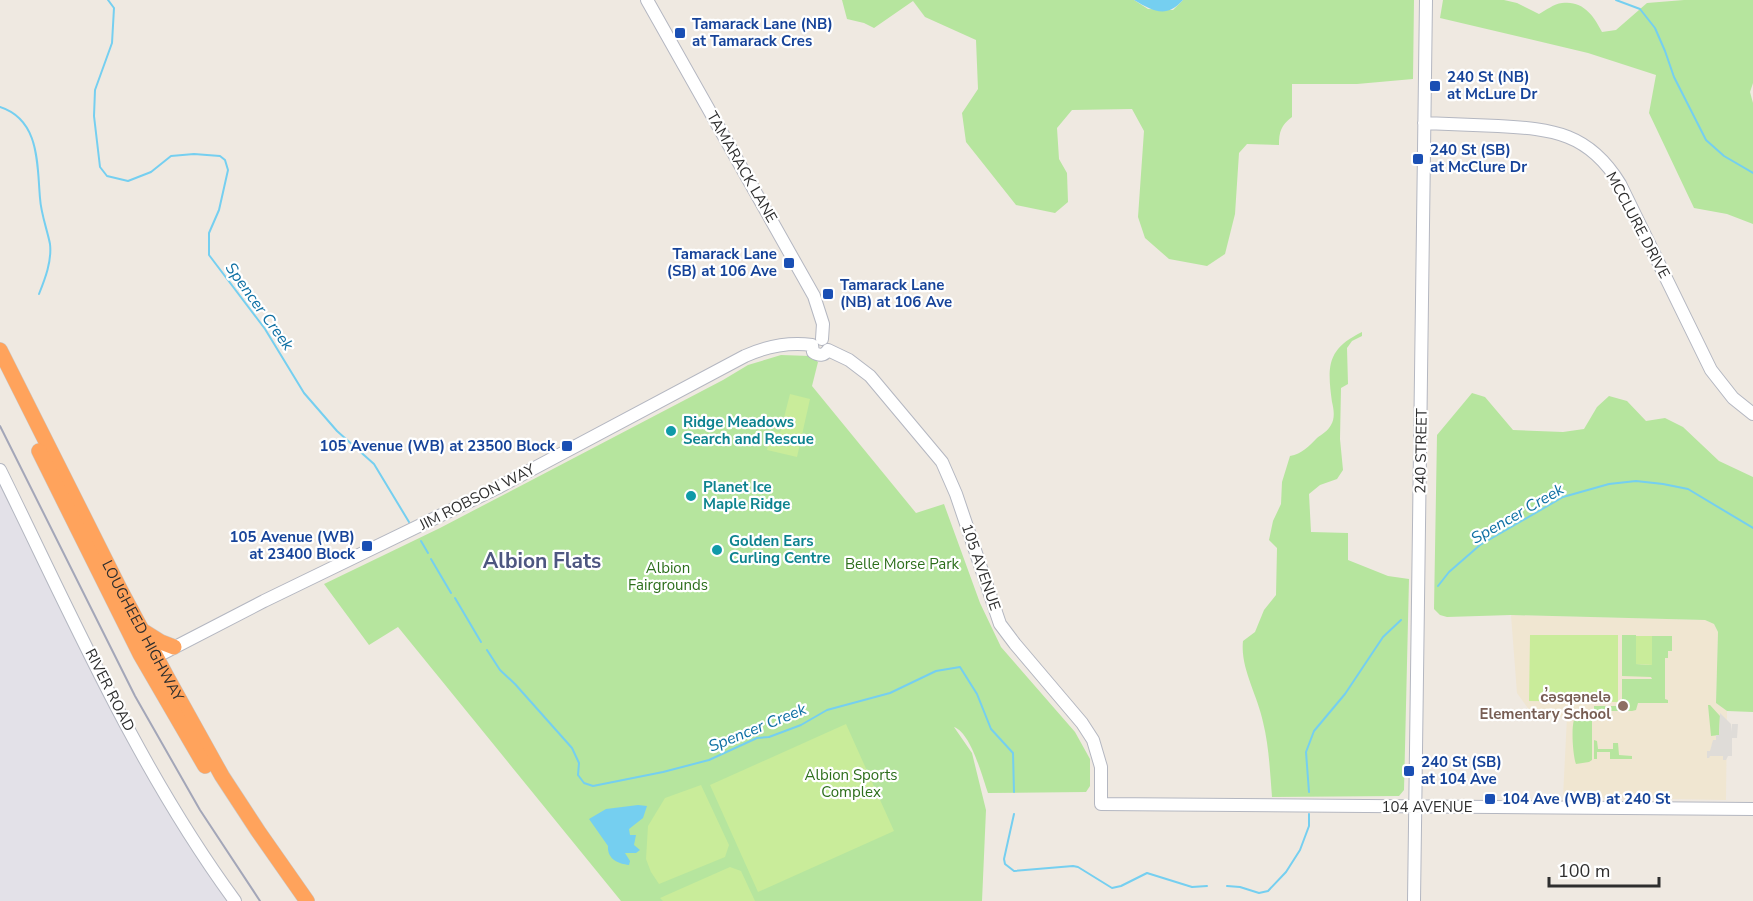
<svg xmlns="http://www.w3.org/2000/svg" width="1753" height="901" font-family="'Nunito Sans',sans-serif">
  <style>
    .industrial { fill: #e3e1e8 }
    .education { fill: #f0e6d1 }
    .green { fill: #b6e59e }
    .pitch { fill: #c9ec9a }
    .plaza { fill: #dfdcd8 }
    .water { fill: #75cff0 }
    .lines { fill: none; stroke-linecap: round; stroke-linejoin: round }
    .stream { stroke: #75cff0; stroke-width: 2 }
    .secondary-casing { stroke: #b4b7c1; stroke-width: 14 }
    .highway-casing { stroke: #c9c9c9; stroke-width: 16 }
    .secondary { stroke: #fff; stroke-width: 12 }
    .highway { stroke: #ffa35c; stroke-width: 15 }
    .rail { stroke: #a3a6b8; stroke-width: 2 }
    .transit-dot { fill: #1a4fb4; stroke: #fff; stroke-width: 2 }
    .culture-dot { fill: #0f9aa8; stroke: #fff; stroke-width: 2 }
    .education-dot { fill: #8d6e63; stroke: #fff; stroke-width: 2 }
    .labels { text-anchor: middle; stroke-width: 4.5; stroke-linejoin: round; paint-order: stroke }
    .transit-label { font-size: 15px; font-weight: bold; fill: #164399; stroke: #fff; text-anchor: start }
    .street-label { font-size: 15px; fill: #2e2e2e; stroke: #fff }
    .culture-label { font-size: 15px; font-weight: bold; fill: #0d838f; stroke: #fff; text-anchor: start }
    .park-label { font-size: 15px; fill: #2c6e1b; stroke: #fff }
    .education-label { font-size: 15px; font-weight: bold; fill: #785e54; stroke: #fff; text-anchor: end }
    .water-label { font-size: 16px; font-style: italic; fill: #0d6fa3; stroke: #fff }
    .district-label { font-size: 21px; font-weight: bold; fill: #4d5680; stroke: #fff }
  </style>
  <rect width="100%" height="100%" fill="#efe9e1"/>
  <path class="industrial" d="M0 471 125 723 235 901H0Z"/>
  <path class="education" d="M1511 615 1705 620 1714 624 1718 632 1716 703 1727 711 1726 800 1563 797 1567 717 1533 715 1517 693Z"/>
  <path class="green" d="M842 0H1134L1148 9 1173 10 1183 0H1414L1413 79 1357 84H1292V117C1281 125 1279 132 1279 145L1247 144 1239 153 1235 214 1225 254 1207 266 1169 259 1145 238 1138 217 1144 131 1132 109 1072 110 1057 128 1059 159 1067 173 1068 202 1055 213 1016 205 966 142 962 113 978 89 976 40 925 17 913 1 874 28 864 23 847 19Z
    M1443 0H1504L1517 3 1539 14C1546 10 1554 4 1562 3 1583 0 1594 16 1602 32L1616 30 1647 3 1684 0H1753V83L1750 92 1753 103V224L1727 214 1694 208 1649 113 1656 75 1588 53 1440 18Z
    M1362 332V336L1352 341 1347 348 1348 384 1341 388 1340 439 1343 470 1337 479 1320 485 1309 494 1311 532 1348 533V560L1388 576 1409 579 1404 790 1399 796 1272 797C1270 772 1269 746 1263 722 1258 696 1240 668 1243 641L1255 632 1264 610 1276 595 1277 548 1269 540 1273 521 1281 504 1282 482 1290 456C1302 454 1309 446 1317 438 1322 434 1328 431 1331 425 1335 418 1334 410 1332 402 1327 366 1327 349 1362 332Z
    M781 355 810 356 818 362 812 386 916 513 944 504 980 603 1001 647 1075 732 1090 759V786L1086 792 988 793C982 776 971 733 954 727L972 753 986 810 982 901H621L398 627 369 645 324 584 440 528 723 380 748 365Z
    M1472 393 1485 397 1513 430 1563 432 1584 429 1597 407 1609 396 1627 401 1646 421 1665 418 1683 427 1719 461 1753 477V712L1727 711 1716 703 1718 632 1714 624 1705 620 1511 615 1447 617 1440 615 1434 609 1437 435Z
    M1622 635H1636V664L1651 665 1652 636H1672V651H1668V658H1665V699L1668 700V703H1638L1636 710 1632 711H1594V706H1622V679H1652L1651 677 1622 676Z
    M1708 705H1710L1720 716 1719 735 1711 736Z
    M1582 715H1592V760L1589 762 1576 764C1573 756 1571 729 1574 720 1576 717 1579 716 1582 715Z
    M1594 740 1597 741 1598 749H1613V743H1618L1619 755 1632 756V759H1610V752H1597V759H1594Z"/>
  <path class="pitch" d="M790 394 810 399 797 457 767 450 771 431 780 433Z
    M1530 635H1618V702L1529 701Z
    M1636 636H1652V665L1636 664Z
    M846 724 894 831 758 892 710 785Z
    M701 785 729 845 725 857 659 884 651 872 646 859 648 826 665 798Z
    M730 867 741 871 755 901H663L660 898Z"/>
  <path class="plaza" d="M1720 713 1731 724V732L1732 724H1738L1737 738H1732V756H1728L1726 760H1723V756H1710L1709 758H1707V751H1710L1713 740H1716V735H1719Z"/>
  <path class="water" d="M1134 0H1183C1166 19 1153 11 1134 0Z
    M638 805 647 806 643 818 629 829 630 835H636L634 845 640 850 636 853H625L630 861 629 865C618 864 607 859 608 846L589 819 606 809Z"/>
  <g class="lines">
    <path class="stream" d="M108 0 114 8 112 43 95 90 94 116 100 167 107 176 128 181 151 172 171 156 194 154 220 156 225 160 228 170 219 210 209 233V255L265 329 304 393 337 431 374 464 409 522
      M1616 0 1640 9 1655 28 1665 51 1674 77 1706 140 1724 156 1753 173
      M0 107C40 120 37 164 40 198 41 214 47 229 50 244 52 261 45 279 39 294
      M421 541 428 553
      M431 559 451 593
      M1438 586 1449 572 1480 545 1563 497 1609 484 1636 481 1663 484 1688 489 1753 528
      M455 598 481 642
      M487 650 500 670 515 684 572 748 579 763 578 775 584 783 593 786 663 772 709 760 757 738 769 737 801 725 827 710 890 693 936 671 960 667 977 694 991 729 1013 753 1014 792
      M1309 792 1306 752 1314 731 1345 694 1383 637 1401 620
      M1014 814 1004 859 1005 864 1014 871 1073 866 1078 867 1112 888 1121 886 1147 873 1192 887 1207 886
      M1227 886 1240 887 1259 893 1268 891 1286 872 1300 850 1309 826V814"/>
    <g class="secondary-casing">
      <path id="secondary" d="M647 0 814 296 823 324 822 339
        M1424 123C1449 124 1473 125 1498 126 1553 129 1589 133 1620 184L1711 370 1733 398 1753 414
        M812 345 813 352C819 356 824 356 828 350
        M828 350 849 360 870 376 942 462 956 494 1000 624 1015 644 1082 723 1093 740 1101 767V804L1753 809
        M0 470C72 616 138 769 235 901
        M150 660 264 601 497 488 745 356C767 346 788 342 812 345
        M1414 901 1426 0"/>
    </g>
    <g class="highway-casing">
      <g id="highway">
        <path id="s1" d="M0 350 121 591 167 677 222 776 258 831 307 901"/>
        <path d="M39 451 140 654 205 766"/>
        <path d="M145 632 161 642 174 647"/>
      </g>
    </g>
    <use href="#secondary" class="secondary"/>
    <use href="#highway" class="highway"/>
    <path class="rail" d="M0 426 135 696 200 810 260 901"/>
  </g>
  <g class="transit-dot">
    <rect x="674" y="27" width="12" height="12" rx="3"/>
    <rect x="1429" y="80" width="12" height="12" rx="3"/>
    <rect x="1412" y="153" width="12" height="12" rx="3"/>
    <rect x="783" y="257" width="12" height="12" rx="3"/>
    <rect x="822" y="288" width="12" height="12" rx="3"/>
    <rect x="561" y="440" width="12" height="12" rx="3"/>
    <rect x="361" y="540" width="12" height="12" rx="3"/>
    <rect x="1403" y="765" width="12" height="12" rx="3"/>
    <rect x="1484" y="793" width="12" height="12" rx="3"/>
  </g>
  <g class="culture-dot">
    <circle cx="671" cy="431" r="6"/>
    <circle cx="691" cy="496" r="6"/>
    <circle cx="717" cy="550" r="6"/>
  </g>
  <circle class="education-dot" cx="1623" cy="706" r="6"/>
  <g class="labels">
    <g class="transit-label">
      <text x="692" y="29">Tamarack Lane (NB)<tspan x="692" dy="17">at Tamarack Cres</tspan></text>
      <text x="1447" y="82">240 St (NB)<tspan x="1447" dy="17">at McLure Dr</tspan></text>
      <text x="1430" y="155">240 St (SB)<tspan x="1430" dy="17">at McClure Dr</tspan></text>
      <text x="777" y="259" text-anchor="end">Tamarack Lane<tspan x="777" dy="17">(SB) at 106 Ave</tspan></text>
      <text x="840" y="290">Tamarack Lane<tspan x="840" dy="17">(NB) at 106 Ave</tspan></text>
      <text x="555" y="451" text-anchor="end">105 Avenue (WB) at 23500 Block</text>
      <text x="355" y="542" text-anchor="end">105 Avenue (WB)<tspan x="355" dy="17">at 23400 Block</tspan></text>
      <text x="1421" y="767">240 St (SB)<tspan x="1421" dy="17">at 104 Ave</tspan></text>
      <text x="1502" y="804">104 Ave (WB) at 240 St</text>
    </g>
    <g class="street-label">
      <text transform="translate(742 167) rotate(60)" y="5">TAMARACK LANE</text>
      <text transform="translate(1638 225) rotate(62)" y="5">MCCLURE DRIVE</text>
      <text transform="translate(1421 451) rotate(-89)" y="5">240 STREET</text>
      <text transform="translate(477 497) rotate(-27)" y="5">JIM ROBSON WAY</text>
      <text transform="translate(981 567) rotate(71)" y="5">105 AVENUE</text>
      <text dy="5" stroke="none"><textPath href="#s1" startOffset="315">LOUGHEED HIGHWAY</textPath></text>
      <text transform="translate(110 690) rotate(63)" y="5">RIVER ROAD</text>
      <text x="1427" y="812">104 AVENUE</text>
    </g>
    <g class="culture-label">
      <text x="683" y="427">Ridge Meadows<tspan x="683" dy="17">Search and Rescue</tspan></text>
      <text x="703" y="492">Planet Ice<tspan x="703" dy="17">Maple Ridge</tspan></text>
      <text x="729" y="546">Golden Ears<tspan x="729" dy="17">Curling Centre</tspan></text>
    </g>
    <g class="park-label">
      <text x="902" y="569">Belle Morse Park</text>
      <text x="668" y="573">Albion<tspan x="668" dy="17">Fairgrounds</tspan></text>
      <text x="851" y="780">Albion Sports<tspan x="851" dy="17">Complex</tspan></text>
    </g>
    <g class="education-label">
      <text x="1611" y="702">c̓əsqənelə<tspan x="1611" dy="17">Elementary School</tspan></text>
    </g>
    <g class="water-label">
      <text transform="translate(260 306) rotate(54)" y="6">Spencer Creek</text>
      <text transform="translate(1517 513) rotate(-30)" y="6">Spencer Creek</text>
      <text transform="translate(757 727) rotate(-22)" y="6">Spencer Creek</text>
    </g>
    <g class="district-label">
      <text x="542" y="568">Albion Flats</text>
    </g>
  </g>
  <path d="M1549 877v9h110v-9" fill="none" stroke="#2e2e2e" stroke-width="3"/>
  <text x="1558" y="877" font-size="18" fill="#2e2e2e" stroke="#ffffff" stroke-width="4.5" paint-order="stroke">100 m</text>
</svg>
